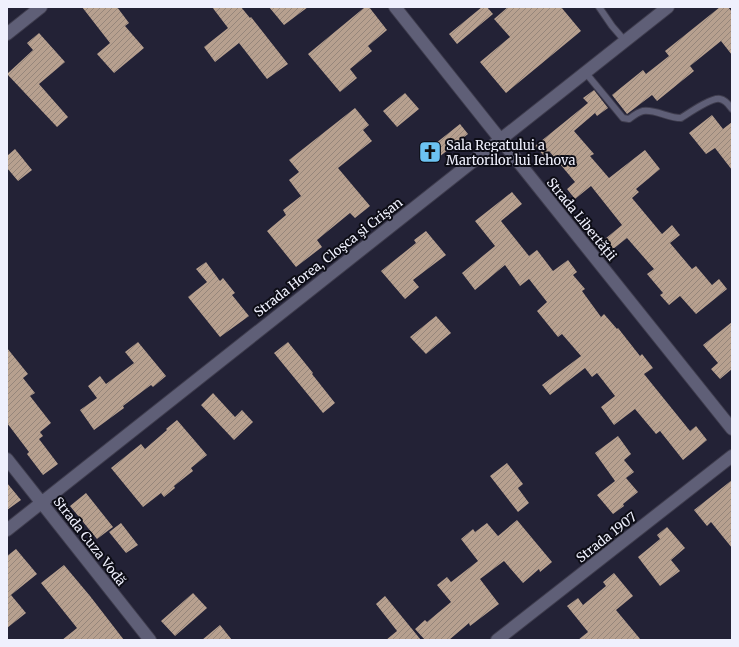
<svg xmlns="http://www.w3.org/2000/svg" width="739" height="647" font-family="Merriweather,serif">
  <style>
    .building { fill: url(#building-hatch) }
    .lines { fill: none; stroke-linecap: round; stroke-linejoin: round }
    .lane-casing { stroke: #3f3d4e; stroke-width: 8 }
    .street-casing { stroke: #3f3d4e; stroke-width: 14 }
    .lane { stroke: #5f5f77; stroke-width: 6 }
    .street { stroke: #5f5f77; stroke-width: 12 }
    .labels { text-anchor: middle; stroke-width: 4; stroke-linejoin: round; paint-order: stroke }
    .poi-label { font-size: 13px; fill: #eff0fd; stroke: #0d0d16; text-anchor: start }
    .street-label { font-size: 13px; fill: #eff0fd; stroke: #0d0d16 }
  </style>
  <defs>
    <pattern id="building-hatch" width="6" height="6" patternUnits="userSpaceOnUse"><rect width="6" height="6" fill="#b7a08f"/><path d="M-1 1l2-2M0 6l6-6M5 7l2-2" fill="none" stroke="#96867b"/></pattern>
  </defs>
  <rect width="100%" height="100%" fill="#232236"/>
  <path class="building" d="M82 7H117L129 23 125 26 144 48 114 73 97 54 110 43Z
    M212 7H241L250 18 251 17 288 64 267 79 239 43 215 62 204 47 228 28Z
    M269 7H308L284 25Z
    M365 7H369L387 30 368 46 372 51 350 69 357 78 340 92 308 54Z
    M482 7H487L493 14 457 44 449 34Z
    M508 7H561L581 31 506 93 480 62 510 37 494 19Z
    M720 7H728L732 12V55L721 41 690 66 694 71 657 101 652 95 627 114 612 95 643 70 646 74 669 56 665 51Z
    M39 33 65 62 39 84 68 117 57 127 7 74 33 50 27 43Z
    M594 90 608 108 597 116 595 113 574 131 594 154 590 156 609 178 645 150 660 169 636 189 639 192 632 198 662 234 672 225 680 235 670 243 692 269 696 266 712 285 719 279 727 289 696 314 680 296 669 305 660 295 663 293 647 274 654 269 627 238 613 249 605 239 622 225 591 186 575 199 567 189 575 182 549 151 544 156 535 146 588 103 583 98Z
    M405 93 419 109 397 127 383 111Z
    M355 108 369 125 363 130 372 141 338 168 370 206 355 218 350 213 317 240 322 247 296 267 267 231 286 215 283 210 301 196 289 180 299 172 289 160Z
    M712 115 723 129 732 122V170L715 148 706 154 689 133Z
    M460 124 468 134 439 157 431 147Z
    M15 149 32 170 18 181 7 168V156Z
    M512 192 522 204 501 221 529 256 537 250 553 271 568 260 577 272 573 275 585 289 582 291 601 317 604 314 617 329 618 328 640 356 642 354 653 368 644 374 690 431 696 426 707 440 683 460 660 431 656 434 635 409 614 425 601 407 615 396 597 373 592 377 585 368 550 395 542 385 581 356 562 334 558 337 537 311 547 302 529 279 520 286 505 265 475 290 462 273 495 246 475 221Z
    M426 231 446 255 413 280 419 287 405 299 381 271 416 243 414 240Z
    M206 262 220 281 223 278 235 293 232 295 249 316 220 337 188 297 207 282 196 269Z
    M436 316 451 333 426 354 410 337Z
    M732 322V369L720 379 711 369 718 363 703 345Z
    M138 342 166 376 153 387 151 385 123 406 124 408 94 430 80 410 97 398 88 386 100 376 106 384 134 363 125 352Z
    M288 342 313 373 312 374 335 403 323 413 274 353Z
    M7 348 28 374 23 378 35 393 30 396 51 423 40 432 43 436 39 439 58 464 43 475 27 454 29 452 7 423Z
    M213 393 235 417 242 410 253 422 234 440 201 405Z
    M177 420 207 455 191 468 193 471 174 486 175 488 164 497 161 493 143 507 111 468 141 444 145 449 167 430 166 429Z
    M618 436 631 454 624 460 634 472 626 478 638 492 623 504 624 506 613 514 597 495 615 481 595 453Z
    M507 463 523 484 518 488 529 503 518 512 490 476Z
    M732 480V548L711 522 707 526 694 510Z
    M7 483 21 500 7 510Z
    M86 493 113 527 97 539 70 506Z
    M517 520 552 562 540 572 539 569 523 583 504 561 480 579 499 604 470 626 469 623 449 640H425L415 629 425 620 427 622 451 602 437 585 447 577 451 582 478 561 461 539 473 529 475 532 487 523 498 536Z
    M121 523 138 545 126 553 109 532Z
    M667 527 685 548 671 560 680 571 660 586 638 557 660 539 657 535Z
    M16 549 37 574 11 595 26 613 7 628V556Z
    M64 565 90 596 124 640H62L77 628 41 583Z
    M614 573 633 596 616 610 641 640H578L588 632 567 606 578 598 583 605 606 586 603 582Z
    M193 593 207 608 175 636 161 621Z
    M385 596 421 640H386L397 631 376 604Z
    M220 625 232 640H202Z"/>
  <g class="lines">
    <g class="lane-casing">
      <path id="lane" d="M599 7 612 26 625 41
        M585 72 623 118 629 119C633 116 638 112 643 111 655 109 668 118 681 118 689 113 712 97 720 99 726 100 729 105 732 109"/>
    </g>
    <g class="street-casing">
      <path id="street" d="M395 7 500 139 732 429
        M7 34 41 7
        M7 459 150 640
        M7 530 668 7
        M497 640 732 456"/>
    </g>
    <use href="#lane" class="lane"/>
    <use href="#street" class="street"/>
  </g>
  <defs>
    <g id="church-square" transform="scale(1.15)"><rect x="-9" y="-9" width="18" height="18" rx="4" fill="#6cc3f2" stroke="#0d0d16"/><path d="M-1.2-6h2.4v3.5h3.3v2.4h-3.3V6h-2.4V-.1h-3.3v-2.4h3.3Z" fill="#111"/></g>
  </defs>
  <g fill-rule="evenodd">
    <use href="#church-square" x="430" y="152"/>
  </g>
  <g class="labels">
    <g class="poi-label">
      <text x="446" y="150">Sala Regatului a<tspan x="446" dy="15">Martorilor lui Iehova</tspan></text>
    </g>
    <g class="street-label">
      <text transform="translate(582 219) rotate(51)" y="5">Strada Libertății</text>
      <text transform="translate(328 257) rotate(-38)" y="5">Strada Horea, Cloşca şi Crişan</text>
      <text transform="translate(606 537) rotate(-38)" y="5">Strada 1907</text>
      <text transform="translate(90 541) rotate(52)" y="5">Strada Cuza Vodă</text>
    </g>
  </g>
  <rect width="739" height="647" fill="none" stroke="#eff0fd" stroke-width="16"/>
</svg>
